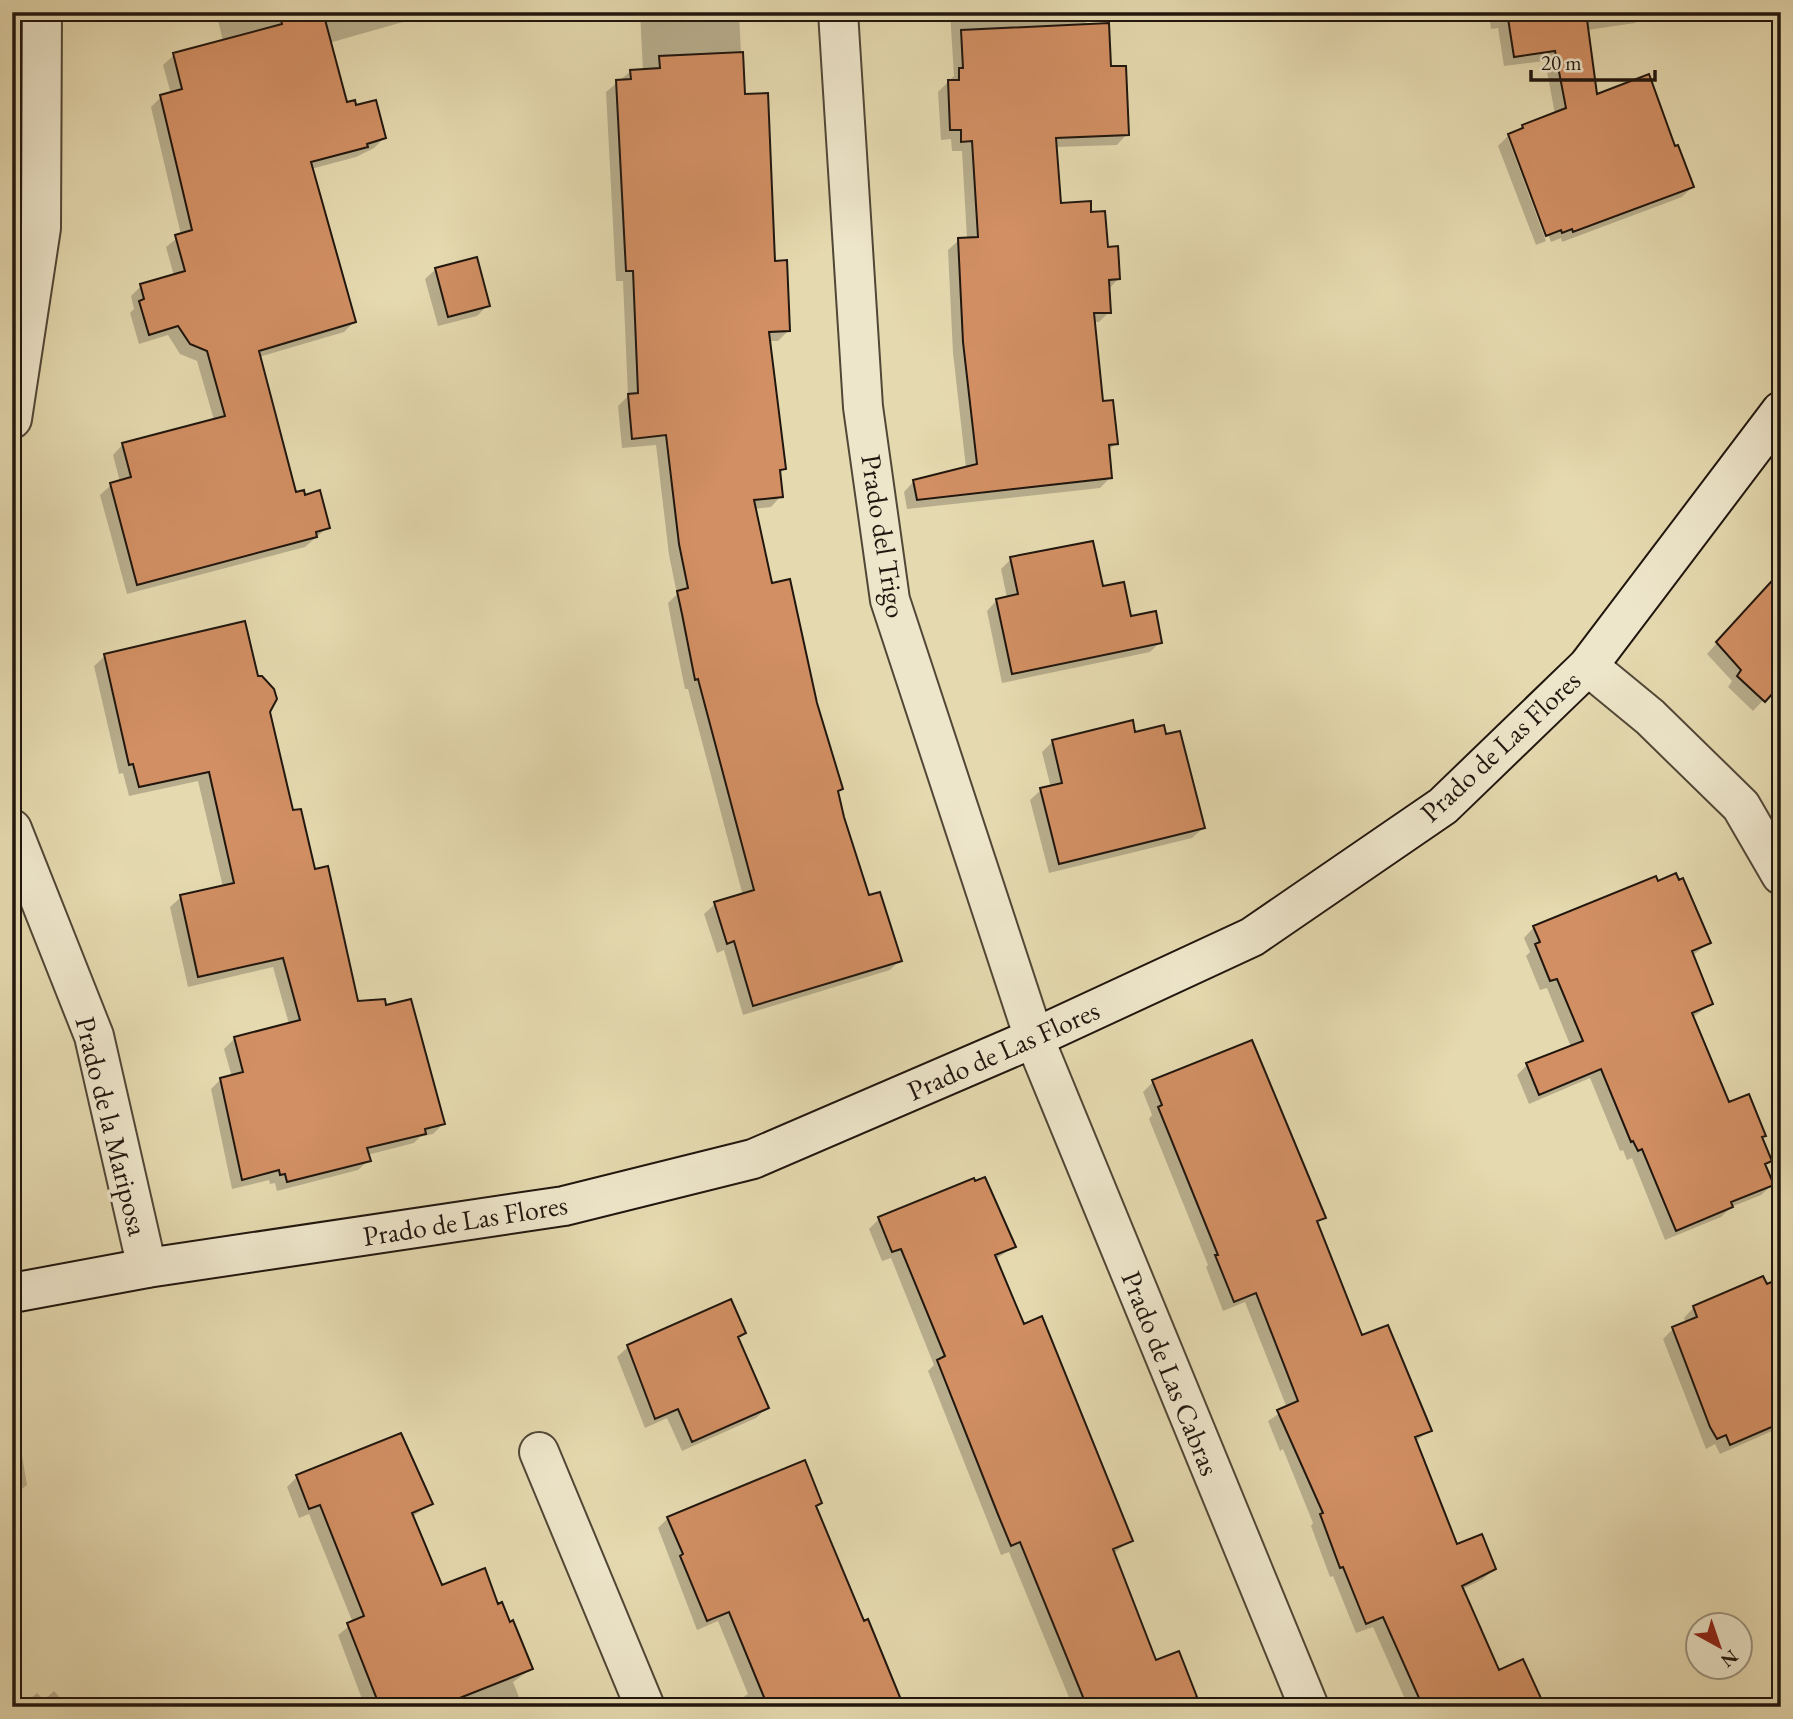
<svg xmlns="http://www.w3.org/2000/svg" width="1793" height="1719" font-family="'EB Garamond',serif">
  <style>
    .shadow { fill: #0003 }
    .building { fill: #d18f63; stroke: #20160e; stroke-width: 2 }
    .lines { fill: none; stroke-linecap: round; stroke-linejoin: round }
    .street-casing { stroke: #514736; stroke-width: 42 }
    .secondary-casing { stroke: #20160e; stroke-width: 42 }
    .street { stroke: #eee6cb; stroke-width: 38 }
    .secondary { stroke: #eee6cb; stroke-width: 38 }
    .labels { text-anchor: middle; stroke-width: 7; stroke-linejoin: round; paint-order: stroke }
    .street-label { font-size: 28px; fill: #20160e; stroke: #eee6cb }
  </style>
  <rect width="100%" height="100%" fill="#e5d9af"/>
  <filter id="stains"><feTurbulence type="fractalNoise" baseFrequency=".00286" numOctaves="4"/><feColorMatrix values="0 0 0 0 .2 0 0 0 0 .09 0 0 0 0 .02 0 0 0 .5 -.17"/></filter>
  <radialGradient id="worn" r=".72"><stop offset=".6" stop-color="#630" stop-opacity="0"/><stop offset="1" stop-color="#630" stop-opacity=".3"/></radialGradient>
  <path class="shadow" d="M216 12H418L410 20 329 43 346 105 355 107 384 138 374 148 356 157 311 169 354 322 344 332 259 357 295 494 304 497 328 527 305 547 127 594 100 495 111 485 120 482 113 455 123 444 214 420 197 361 180 354 168 335 139 344 130 313 134 309 131 296 141 286 174 276 166 247 181 235 151 107 161 97 171 94 163 65 174 55 223 41Z
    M640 12H739L743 96 788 331 778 341H768L784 469 778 475 781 496 771 507 754 509 770 585 815 704 841 789 837 793 868 897 900 960 890 970 743 1015 724 950 717 953 704 914 715 904 743 896 688 689H685L672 625 668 603 677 594 669 555 656 445 622 448 618 406 628 396 623 281H616L606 92 631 71H643Z
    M950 12H1085L1086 26 1109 68 1127 134 1117 145 1055 147 1060 205 1090 214 1118 279 1108 290 1109 312 1099 322H1093L1102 402 1116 443 1108 451 1111 477 1100 488 907 509 904 492 914 481 966 468 953 353 948 250 959 240 967 239 962 151H952L951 139 941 140 938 92 954 76Z
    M1489 12H1645L1635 23 1587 30 1596 96 1674 148 1692 187 1682 197 1562 242 1561 238 1551 242 1511 138H1508L1546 241 1536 245 1498 146 1509 135 1523 126 1555 114 1545 61 1504 66 1498 28 1491 29Z
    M436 269 488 305 477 316 438 326 425 279Z
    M1011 559 1101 588 1130 618 1160 642 1150 652 1002 683 987 611 997 600 1007 598 1001 569Z
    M1781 572V701L1771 692 1753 711 1728 687 1732 681 1707 654Z
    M105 656 256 678 268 712 291 813 356 1003 443 1124 433 1134 420 1137 414 1143 367 1155 369 1160 358 1170 277 1191 275 1183 270 1184 269 1180 232 1189 211 1089 221 1079 232 1077 224 1049 235 1038 289 1024 273 967 188 987 170 907 181 897 223 887 198 781 129 796 123 773 119 774 94 666Z
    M1052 742 1203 828 1192 838 1049 873 1030 800 1041 790 1051 788 1042 752Z
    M1534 927 1709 943 1692 956 1711 1004 1692 1018 1728 1104 1761 1138 1770 1161 1764 1167 1772 1185 1761 1195 1731 1207 1721 1217 1665 1240 1632 1158 1627 1160 1623 1150 1620 1151 1590 1078 1529 1104 1517 1075 1527 1065 1571 1047 1547 988 1540 990 1526 956 1530 952 1524 938Z
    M12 1068 22 1115 12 1124Z
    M1153 1082 1324 1217 1316 1225 1361 1338 1430 1430 1415 1442 1456 1546 1494 1569 1483 1579 1461 1590 1498 1673 1543 1707H1393L1405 1699 1373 1627 1356 1633 1333 1576 1330 1577 1311 1526 1313 1523 1283 1449 1280 1451 1268 1421 1287 1408 1245 1302 1223 1311 1206 1267 1208 1265 1149 1119 1152 1115 1143 1092Z
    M879 1219 1014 1246 995 1260 1023 1326 1131 1540 1113 1554 1155 1662 1197 1707H1073L1009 1552 1001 1555 928 1371 934 1365 891 1258 882 1261 869 1229Z
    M1781 1280V1427L1720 1454 1715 1444 1706 1449 1663 1339 1673 1329 1686 1323 1684 1318 1694 1307Z
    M730 1301 744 1333 737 1340 767 1408 756 1418 682 1451 667 1418 645 1428 617 1357 628 1347Z
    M19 1438 27 1485 12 1496V1439Z
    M297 1477 431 1504 412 1517 441 1587 497 1606 531 1669 513 1682 523 1707H365L338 1635 353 1623 309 1514 299 1518 287 1487Z
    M820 1503 815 1508 863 1623 902 1707H729L748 1694 718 1621 697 1630 658 1528 668 1518Z
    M54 1691 68 1707H21L37 1693 44 1700Z"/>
  <path class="building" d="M310 12H323L347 102 355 100 356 105 376 100 386 138 367 144 368 147 311 162 356 322 259 351 296 492 304 490 305 495 320 490 330 528 316 532 317 537 137 585 110 483 131 477 122 443 225 416 207 351 190 344 178 326 149 335 139 301 144 299 140 284 185 271 175 235 192 230 160 95 182 89 173 53 282 24 281 20Z
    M1507 12H1586L1597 94 1649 74 1675 146 1678 145 1694 187 1573 232 1572 229 1562 233 1561 230 1546 236 1508 134 1523 128 1522 125 1566 108 1555 51 1514 57Z
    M1109 23 1111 66H1126L1129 135 1056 138 1061 203 1091 201V212L1105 211 1108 247 1118 246 1120 279 1109 280 1111 313H1094L1103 401 1113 400 1118 444 1109 445 1112 478 917 500 913 480 977 464 963 342 958 238 978 237 972 141 961 142V130H950L948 80H959V68H963L961 30Z
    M743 52 745 94 768 93 775 261 787 260 790 331 769 332 786 469 780 470 783 497 754 500 772 583 790 579 817 703 843 789 838 791 844 817 869 895 880 892 902 961 753 1006 734 941 727 944 714 902 754 890 698 679 695 680 682 614 677 591 688 588 679 544 666 435 632 439 628 394 638 393 633 271H626L616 80 631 79 630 70 660 68 659 56Z
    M477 257 490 306 448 317 435 268Z
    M1093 541 1103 586 1124 582 1131 616 1156 611 1162 643 1012 674 996 599 1018 594 1010 557Z
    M1781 571V684L1765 702 1737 676 1741 670 1716 642Z
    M245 621 258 676H262L274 689 277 699 270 712 293 810 301 809 315 869 328 866 358 1001 385 999 386 1005 411 999 445 1124 425 1129 426 1134 367 1148 371 1161 287 1182 285 1174 280 1175 279 1170 242 1180 220 1078 243 1072 234 1037 300 1020 283 958 198 977 180 895 234 883 209 772 139 787 133 764 129 765 104 654Z
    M1133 720 1135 732 1164 725 1166 734 1180 731 1205 828 1059 864 1040 788 1062 783 1052 740Z
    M1676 873 1679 880 1683 878 1711 943 1692 951 1713 1004 1692 1013 1729 1102 1749 1094 1766 1136 1762 1137 1772 1161 1765 1164 1774 1185 1731 1202 1733 1207 1676 1231 1642 1149 1638 1151 1633 1141 1631 1142 1601 1069 1539 1095 1526 1063 1583 1041 1557 979 1550 981 1535 944 1540 942 1533 926 1656 876 1658 881Z
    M1252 1040 1326 1218 1317 1221 1362 1335 1388 1325 1432 1431 1415 1437 1457 1544 1482 1534 1496 1569 1462 1586 1499 1670 1523 1659 1545 1707H1423L1383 1617 1366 1624 1343 1567 1340 1568 1320 1514 1323 1513 1277 1410 1298 1401 1256 1293 1234 1302 1215 1255H1218L1158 1107 1162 1105 1152 1080Z
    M985 1177 1016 1247 995 1255 1024 1324 1042 1316 1133 1541 1113 1549 1156 1660 1179 1651 1197 1697 1195 1698 1198 1707H1087L1020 1542 1011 1546 997 1512 937 1360 945 1356 901 1249 892 1252 878 1217 974 1178 975 1181Z
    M1763 1276 1767 1284 1781 1278V1423L1730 1445 1726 1435 1717 1439 1710 1427 1672 1327 1697 1317 1693 1306Z
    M731 1299 746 1333 738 1337 769 1408 692 1442 678 1409 655 1419 627 1345Z
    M401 1433 433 1504 412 1513 442 1585 485 1568 498 1604 502 1602 510 1622 513 1620 533 1669 437 1707H380L347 1623 364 1616 320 1505 309 1509 296 1475Z
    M805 1460 822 1503 816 1506 864 1621 868 1619 904 1707H768L729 1612 707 1621 680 1556 683 1554 667 1517Z"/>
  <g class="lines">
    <g class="street-casing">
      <path id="street" d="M838 12 863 407 890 600 1034 1038 1309 1707
        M12 419 41 228 42 12
        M1588 666 1650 717 1741 806 1781 875
        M12 829 94 1036 147 1268
        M539 1452 645 1707"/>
    </g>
    <g class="secondary-casing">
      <path id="secondary" d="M12 1293 147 1268 564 1206 753 1159 1034 1038 1252 937 1443 806 1588 666 1781 411"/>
    </g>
    <use href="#street" class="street"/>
    <use href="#secondary" class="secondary"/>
  </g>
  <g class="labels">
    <g class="street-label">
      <text transform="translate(884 536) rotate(81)" y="10">Prado del Trigo</text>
      <text transform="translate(1500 746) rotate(-43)" y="10">Prado de Las Flores</text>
      <text transform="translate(1003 1050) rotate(-24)" y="10">Prado de Las Flores</text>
      <text transform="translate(112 1126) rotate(76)" y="10">Prado de la Mariposa</text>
      <text transform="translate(465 1220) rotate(-9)" y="10">Prado de Las Flores</text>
      <text transform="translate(1171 1373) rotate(68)" y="10">Prado de Las Cabras</text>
    </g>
  </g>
  <rect width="1793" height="1719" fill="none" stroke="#e5d9af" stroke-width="42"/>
  <rect x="14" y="14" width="1765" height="1691" fill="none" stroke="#20160e" stroke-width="3.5"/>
  <rect x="21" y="21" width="1751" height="1677" fill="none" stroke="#20160e" stroke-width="2"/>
  <g transform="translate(1719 1646) rotate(140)"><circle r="33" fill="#eee6cb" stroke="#9c937f" stroke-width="2"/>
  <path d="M0-5L12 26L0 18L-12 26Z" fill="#8f2418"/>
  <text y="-10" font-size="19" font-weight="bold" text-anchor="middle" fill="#20160e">N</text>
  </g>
  <path d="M1531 70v10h124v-10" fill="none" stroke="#20160e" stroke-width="3.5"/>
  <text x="1541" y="70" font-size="21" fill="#20160e" stroke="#eee6cb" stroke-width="5" paint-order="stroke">20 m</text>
  <rect width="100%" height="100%" filter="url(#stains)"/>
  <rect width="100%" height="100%" fill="url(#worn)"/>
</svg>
